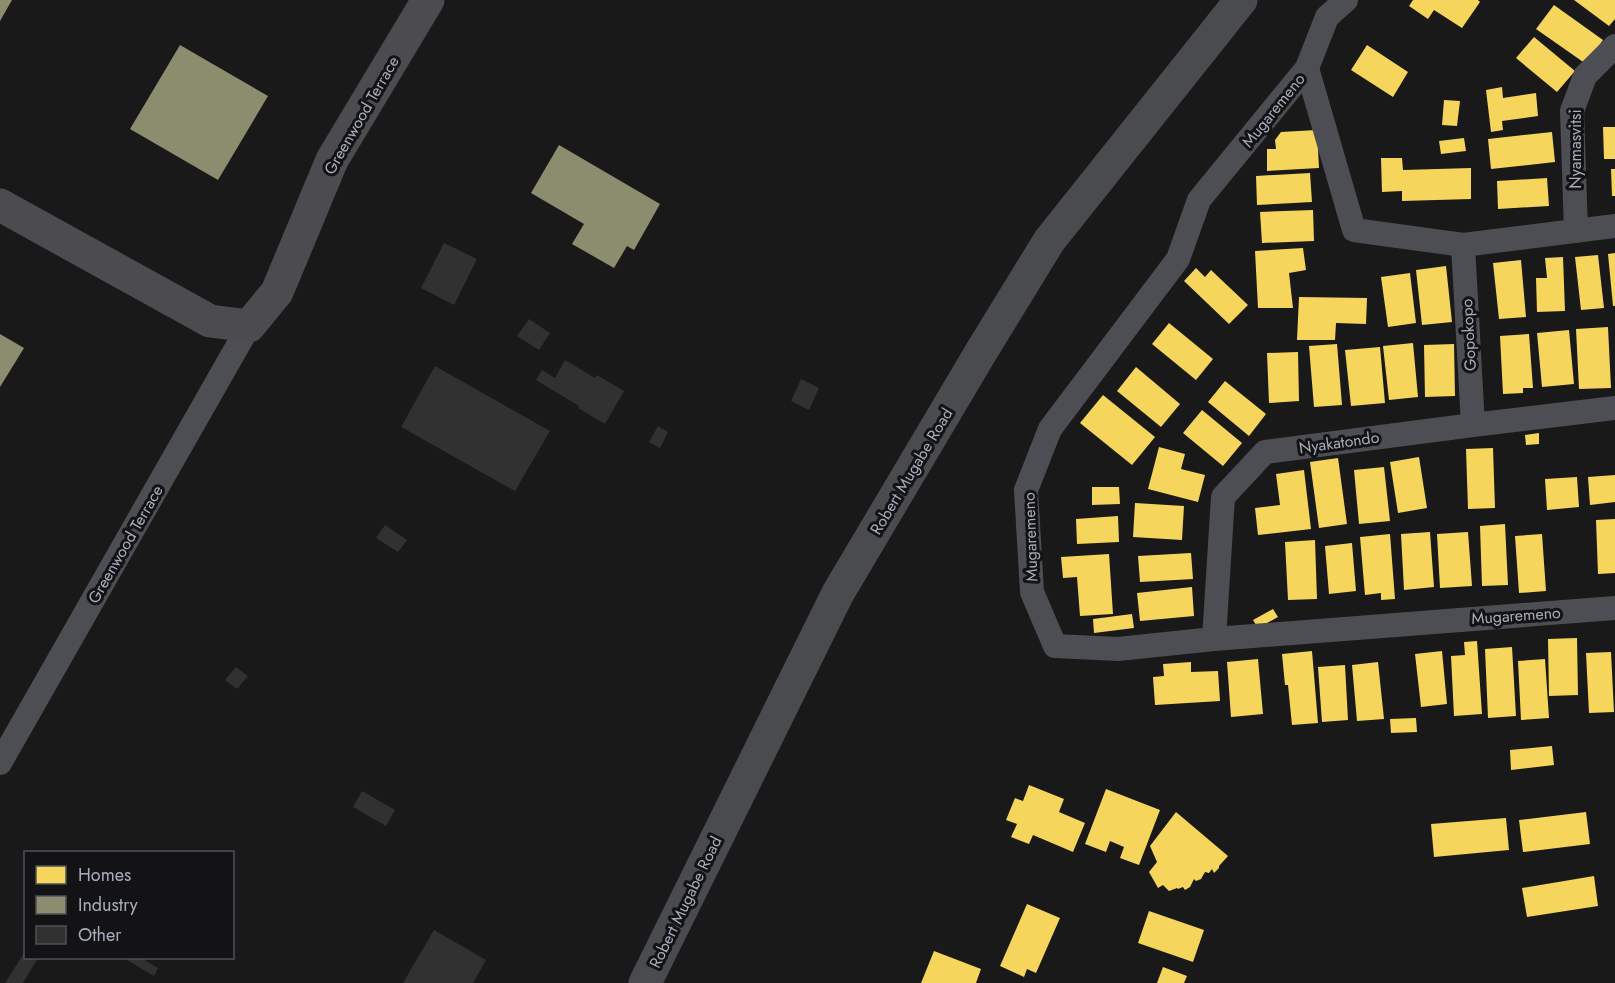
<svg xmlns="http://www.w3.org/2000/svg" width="1615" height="983" font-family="Jost,sans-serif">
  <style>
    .homes { fill: #f6d55c }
    .industry { fill: #8c8c6e }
    .building { fill: #313132 }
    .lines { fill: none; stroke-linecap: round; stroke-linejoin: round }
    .street { stroke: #4d4e53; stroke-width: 24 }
    .secondary { stroke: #4c4c50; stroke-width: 33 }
    .primary { stroke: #4a4b4e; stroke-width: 33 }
    .labels { text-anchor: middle; stroke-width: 6; stroke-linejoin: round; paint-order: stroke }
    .street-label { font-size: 16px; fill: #a9adbc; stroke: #131316 }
  </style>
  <rect width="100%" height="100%" fill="#19191a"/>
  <path class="homes" d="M1413 0H1478L1480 2 1462 28 1434 10 1428 19 1409 6Z
    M1574 0H1615V19L1609 26Z
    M1554 5 1603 40 1586 64 1536 29Z
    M1534 37 1575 71 1557 92 1516 58Z
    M1367 45 1408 72 1393 97 1351 70Z
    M1502 87 1503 98 1536 93 1538 116 1502 121 1503 130 1491 132 1486 90Z
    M1444 100 1460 101 1457 126 1442 125Z
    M1603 127H1615V159H1604Z
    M1317 130 1319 168 1267 171V149H1276L1275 140 1281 132Z
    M1552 132 1555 162 1491 169 1488 139Z
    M1464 138 1466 151 1441 154 1439 141Z
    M1381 158H1402L1403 170 1471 168V199L1402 201V191L1382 192Z
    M1611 169H1615V196H1612Z
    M1310 173 1312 202 1257 205 1256 176Z
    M1547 178 1549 206 1498 209 1497 181Z
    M1313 210 1314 241 1262 243 1260 212Z
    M1303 248 1306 270 1289 273 1293 308H1258L1255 251Z
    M1615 253V306H1613L1608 254Z
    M1598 255 1604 308 1581 310 1575 257Z
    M1563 257 1565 311 1537 312 1536 278H1547L1545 258Z
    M1521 260 1526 317 1499 319 1493 263Z
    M1446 266 1452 322 1422 325 1416 270Z
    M1196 268 1205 277 1211 270 1248 305 1229 324 1184 281Z
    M1410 273 1416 323 1388 327 1381 277Z
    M1299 297 1367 298 1366 324 1336 323 1335 340H1297Z
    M1169 323 1213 359 1196 380 1152 344Z
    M1608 327 1611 388 1579 389 1576 329Z
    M1569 330 1574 384 1542 387 1537 333Z
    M1529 334 1533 388H1523V393L1503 394 1500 336Z
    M1413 343 1418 397 1389 400 1383 346Z
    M1337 344 1342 405 1314 407 1309 346Z
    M1454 344 1455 396 1425 397 1424 345Z
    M1380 347 1385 403 1351 406 1345 350Z
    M1298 352 1299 401 1269 403 1267 353Z
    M1136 367 1180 404 1161 427 1117 391Z
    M1225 381 1266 414 1249 436 1208 402Z
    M1103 395 1155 437 1132 465 1080 423Z
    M1202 410 1242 443 1223 466 1183 433Z
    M1539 433V444L1526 445 1525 435Z
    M1159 447 1185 454 1181 469 1205 475 1198 502 1148 489Z
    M1493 448 1495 508 1468 509 1466 449Z
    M1419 457 1427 508 1398 513 1390 462Z
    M1338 458 1347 524 1319 528 1310 462Z
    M1384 467 1390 521 1359 524 1354 470Z
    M1304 470 1311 529 1258 535 1255 508 1280 505 1276 474Z
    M1615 475V502L1590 505 1588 477Z
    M1577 477 1579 507 1547 510 1545 479Z
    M1092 487H1119L1120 504 1092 505Z
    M1135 503 1184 506 1182 540 1133 537Z
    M1118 516 1119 542 1077 544 1076 519Z
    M1615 519V573L1598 574 1596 520Z
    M1505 524 1508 585 1482 586 1480 526Z
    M1430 532 1434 587 1404 590 1401 534Z
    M1468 532 1472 586 1440 588 1437 534Z
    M1390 534 1395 599 1381 600V593L1365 595 1360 537Z
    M1542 534 1546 591 1519 593 1515 536Z
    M1315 540 1317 599 1288 600 1285 542Z
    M1352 543 1356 591 1329 594 1325 546Z
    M1191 553 1193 579 1140 582 1138 556Z
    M1109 554 1113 614 1080 616 1077 577 1063 578 1061 557Z
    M1192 587 1194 616 1140 621 1137 593Z
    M1273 609 1278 617 1258 628 1253 620Z
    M1132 614 1134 628 1094 633 1093 619Z
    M1577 638 1578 695 1549 696 1548 639Z
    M1477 641 1482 714 1454 716 1451 656 1465 655 1464 642Z
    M1512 647 1516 716 1488 718 1485 649Z
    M1312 651 1318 723 1292 725 1288 685H1285L1282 654Z
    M1442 651 1447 704 1421 707 1415 654Z
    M1611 652 1614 712 1589 713 1586 653Z
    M1258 659 1263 714 1231 717 1227 662Z
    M1545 659 1549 718 1521 720 1518 661Z
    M1191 662V672L1218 671 1220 701 1155 705 1153 677 1164 676 1163 664Z
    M1378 662 1384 719 1357 721 1352 665Z
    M1345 665 1348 720 1322 722 1318 667Z
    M1416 718 1417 732 1391 733 1390 719Z
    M1552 746 1554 765 1511 770 1510 750Z
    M1029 785 1064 799 1059 812 1085 823 1073 852 1033 835 1029 844 1011 837 1017 824 1006 820 1015 798 1023 801Z
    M1106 789 1160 810 1139 865 1120 858 1124 847 1110 841 1106 852 1085 844Z
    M1176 812 1228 856 1219 866V868L1214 873 1212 869 1209 873 1205 872 1201 879 1196 881 1194 879 1190 887 1185 890 1183 887 1178 889 1177 888 1169 891 1163 885 1158 888 1149 872 1157 862 1150 846Z
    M1586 812 1590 844 1523 852 1519 820Z
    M1506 818 1509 850 1434 857 1431 824Z
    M1594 876 1598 906 1527 917 1522 888Z
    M1027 904 1060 918 1036 973 1027 969 1024 977 1000 966Z
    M1149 911 1204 930 1193 962 1138 943Z
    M934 951 981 969 976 983H921Z
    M1163 967 1187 976 1184 983H1157Z"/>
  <path class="industry" d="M0 0H12L0 21Z
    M180 45 268 96 218 180 130 129Z
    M559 145 660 204 634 250 627 246 614 268 572 244 584 224 531 193Z
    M0 334 24 348 0 387Z"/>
  <path class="building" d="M444 243 477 259 454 305 421 288Z
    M529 319 550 333 539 350 517 336Z
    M565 360 595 378 597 375 624 391 605 424 578 408 579 406 536 380 542 370 555 378Z
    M435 366 550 431 515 491 401 427Z
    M801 379 819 388 809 410 791 401Z
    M658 426 668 432 660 448 649 442Z
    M385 525 407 540 398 552 376 538Z
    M236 667 248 676 237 689 225 680Z
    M362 791 395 810 386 826 353 807Z
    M434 930 486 960 473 983H403Z
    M26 950V958H38L23 983H5Z
    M128 958H141L158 968 154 976 127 960Z"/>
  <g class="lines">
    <path class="street" d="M1346 0 1327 17 1307 68 1199 200 1178 259 1050 429 1026 490 1032 592 1055 646 1118 649 1214 639 1615 608
      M1307 68 1354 230 1463 245 1615 226
      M1576 231 1572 111 1585 76 1615 46
      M1463 245 1473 425
      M1214 639 1223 497 1265 452 1473 425 1615 408
      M0 763 249 326"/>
    <path class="secondary" d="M0 205 210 321 249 326 277 292 332 160 428 0"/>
    <path class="primary" d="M645 983 838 593 981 352 1049 241 1241 0"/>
  </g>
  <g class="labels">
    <g class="street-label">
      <text transform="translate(1273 110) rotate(-51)" y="6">Mugaremeno</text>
      <text transform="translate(361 115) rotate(-60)" y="6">Greenwood Terrace</text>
      <text transform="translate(1575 149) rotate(-90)" y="6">Nyamasvitsi</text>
      <text transform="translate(1468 335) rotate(-93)" y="6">Gopokopo</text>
      <text transform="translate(1339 442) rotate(-8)" y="6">Nyakatondo</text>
      <text transform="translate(911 471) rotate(-59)" y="6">Robert Mugabe Road</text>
      <text transform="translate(1030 537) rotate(-92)" y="6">Mugaremeno</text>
      <text transform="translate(125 544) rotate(-60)" y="6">Greenwood Terrace</text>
      <text transform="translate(1516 615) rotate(-4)" y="6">Mugaremeno</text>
      <text transform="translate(685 902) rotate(-64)" y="6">Robert Mugabe Road</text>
    </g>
  </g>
  <rect x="24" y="851" width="210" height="108" fill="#131316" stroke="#4f5158" stroke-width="1.5"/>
  <rect x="36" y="866" width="30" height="18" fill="#f6d55c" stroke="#4f5158" stroke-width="1.5"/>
  <text x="78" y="881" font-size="18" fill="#a9adbc">Homes</text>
  <rect x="36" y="896" width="30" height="18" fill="#8c8c6e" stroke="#4f5158" stroke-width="1.5"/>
  <text x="78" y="911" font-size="18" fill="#a9adbc">Industry</text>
  <rect x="36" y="926" width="30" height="18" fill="#313132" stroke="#4f5158" stroke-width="1.5"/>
  <text x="78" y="941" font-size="18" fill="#a9adbc">Other</text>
</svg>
